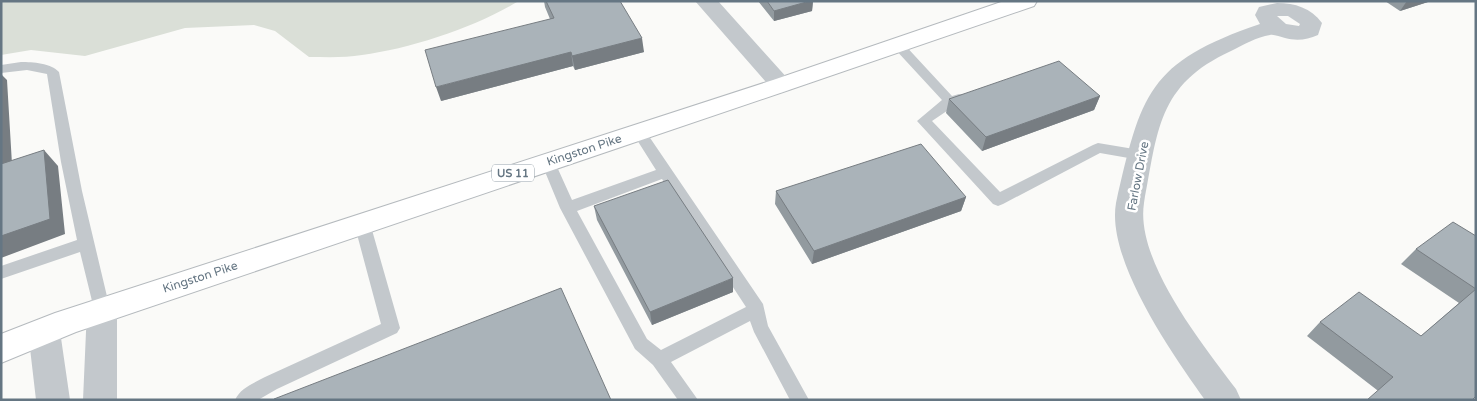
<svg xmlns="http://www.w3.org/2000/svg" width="1477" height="401" font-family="'Varela Round',sans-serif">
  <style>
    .green { fill: #dadfd7 }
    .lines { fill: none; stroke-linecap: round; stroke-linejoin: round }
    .primary-casing { stroke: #b5babe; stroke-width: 2 }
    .lane { fill: #c3c8cc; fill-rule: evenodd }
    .street { fill: #c3c8cc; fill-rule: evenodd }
    .primary { fill: #fff; fill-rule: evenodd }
    .wall { fill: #929a9f }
    .shaded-wall { fill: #777d82 }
    .building { fill: #aab3b9; stroke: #777d82 }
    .labels { text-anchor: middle; stroke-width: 5; stroke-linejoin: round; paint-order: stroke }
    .shield { fill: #fff; stroke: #939fa8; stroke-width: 1 }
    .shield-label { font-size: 11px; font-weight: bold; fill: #657683 }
    .street-label { font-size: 12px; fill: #657683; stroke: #fff }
  </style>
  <rect width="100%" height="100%" fill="#fafaf8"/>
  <path class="green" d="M1 1H516L517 2C476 27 410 49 362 55 345 58 326 57 309 57L275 31 254 25 185 28 85 56 31 50 1 55Z"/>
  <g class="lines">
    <g class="primary-casing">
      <path id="primary" d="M1004 1H1037L1034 6 789 90 76 332 1 363V334L55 313 773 80Z"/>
    </g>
    <path class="lane" d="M898 41 902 42 952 96 959 94 964 95 966 98 932 121 1000 192 1093 145 1098 143 1140 150 1145 151 1147 155 1145 159 1140 160 1100 153 1003 204 998 206 993 204 917 121 942 100 894 48 892 45 894 42Z
      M21 62C33 62 51 63 59 72L82 191 110 309 108 314 102 316 96 314 94 309 80 252 1 279V266L77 240 61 162 47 74 27 70 1 73V65Z
      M639 127 644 129 763 304 768 326 809 400H790L754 332 750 321 671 362 698 400H678L653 365 635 349 560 208 541 162 543 158H553L572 200 656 170 632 132 634 129ZM662 179 746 307 661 350 647 339 577 211Z
      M362 217 367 219 370 223 400 328 397 333 277 389 258 400H235C240 388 254 383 265 377L381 324 354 223 357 219Z"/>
    <path class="street" d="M695 1H718L789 80 793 85 789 90 781 93 773 90Z
      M1277 3C1295 3 1311 8 1322 23L1318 35C1307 40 1296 41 1285 38 1280 37 1274 34 1270 35 1257 37 1243 45 1231 51 1157 85 1158 131 1144 203 1135 261 1203 345 1236 389L1241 400H1205C1173 355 1106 260 1116 203 1141 94 1148 62 1260 24L1255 15 1259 7ZM1277 16H1288L1300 24 1299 26 1286 24Z
      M102 296 113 300 117 309V400H83L87 309 91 300Z
      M44 318 55 322 60 331 70 400H36L28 331 33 322Z"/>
    <use href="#primary" class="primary"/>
  </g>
  <path class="wall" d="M544 1H620L644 52 575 70 573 66 441 101 550 19 545 7Z
    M758 1H813L812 11 774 21Z
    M1385 1H1431L1400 11Z
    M1100 96 1094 110 982 151 946 113 949 99Z
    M776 191 966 197 961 211 812 264 775 204Z
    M594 206 733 292 652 325 597 220Z
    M1476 236V396L1377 390 1307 336 1320 322 1421 336 1459 303 1401 264 1416 249Z"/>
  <path class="shaded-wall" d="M810 1H813L812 11 774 21V11Z
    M1407 1H1431L1400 11Z
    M642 38 644 52 575 70 572 56Z
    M571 52 573 66 441 101 436 87Z
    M1 74 7 80 13 181 1 169Z
    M1100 96 1094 110 982 151 986 137Z
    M44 150 58 166 65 234 1 258V236Z
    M966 197 961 211 812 264 814 251Z
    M733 278V292L652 325 650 312Z"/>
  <path class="building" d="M546 1H620L642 38 572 56 571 52 436 87 425 50 554 18Z
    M767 1H810L774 11Z
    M1059 61 1100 96 986 137 949 99Z
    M921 144 966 197 814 251 776 191Z
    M44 150 50 219 1 236V164Z
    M668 180 733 278 650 312 594 206Z
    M1453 222 1476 236V289L1416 249Z
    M561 288 611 400H275L274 399Z
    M1476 289V396L1472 400H1367L1393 377 1320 322 1359 292 1421 336Z"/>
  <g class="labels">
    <rect class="shield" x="492" y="164.5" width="42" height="17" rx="4"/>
    <g class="shield-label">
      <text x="513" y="177">US 11</text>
    </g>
    <g class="street-label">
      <text transform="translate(584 150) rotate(-18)" y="4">Kingston Pike</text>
      <text transform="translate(1138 176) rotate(-79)" y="4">Farlow Drive</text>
      <text transform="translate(200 277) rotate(-18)" y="4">Kingston Pike</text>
    </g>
  </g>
  <rect width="1477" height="401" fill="none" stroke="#657683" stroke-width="5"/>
</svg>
